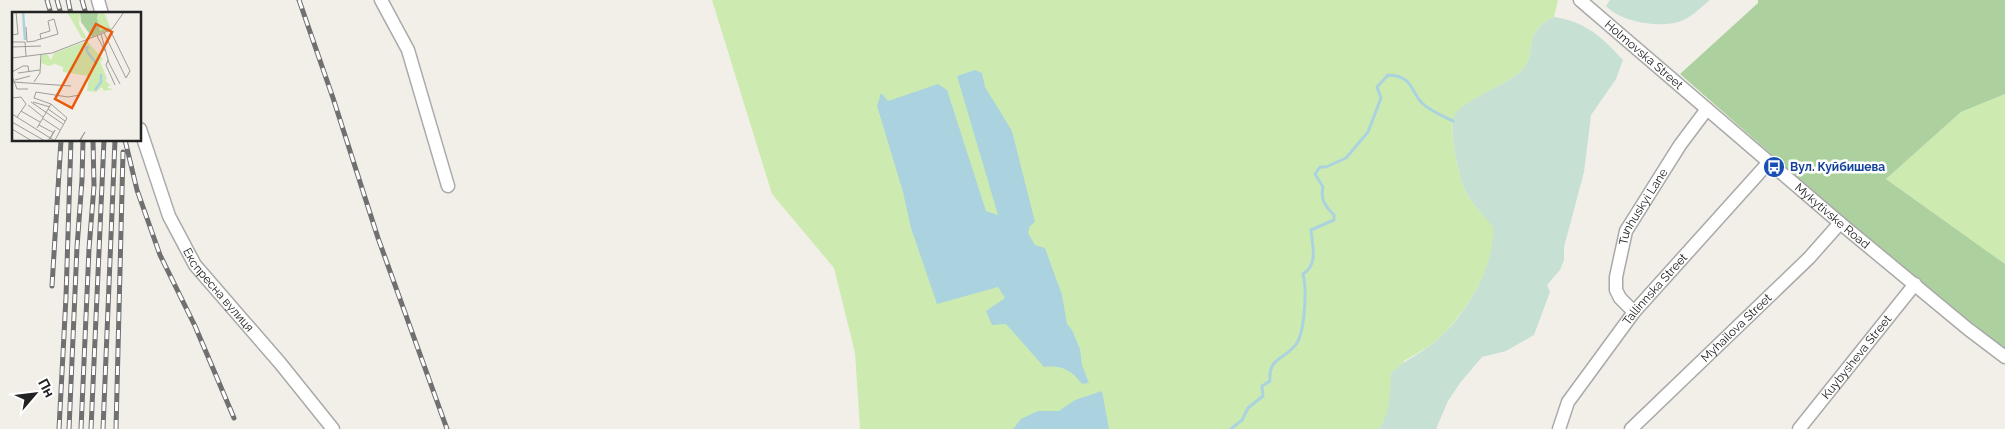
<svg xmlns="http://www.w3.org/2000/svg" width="2005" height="429" font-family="Raleway,sans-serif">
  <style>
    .grass { fill: #cdebb0 }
    .forest { fill: #add19e }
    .wetland { fill: #c6e0d4 }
    .water { fill: #aad3df }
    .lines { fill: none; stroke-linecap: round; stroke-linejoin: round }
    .stream { stroke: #aad3df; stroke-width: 3 }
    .street-casing { stroke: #a9a9a9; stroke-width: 15 }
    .street { stroke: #fff; stroke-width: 12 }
    .rail-casing { stroke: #707070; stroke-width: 5 }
    .rail { stroke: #fff; stroke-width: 3; stroke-dasharray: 9; stroke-linecap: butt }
    .labels { text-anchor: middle; stroke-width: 5; stroke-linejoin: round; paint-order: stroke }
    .street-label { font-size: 12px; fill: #222; stroke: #fff }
    .transit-label { font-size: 12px; font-weight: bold; fill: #164399; stroke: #fff; text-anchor: start }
    .inset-river { fill: none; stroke: #aad3df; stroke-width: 2.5 }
    .inset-road { fill: none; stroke: #9f9d99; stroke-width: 1 }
    .view { fill: #e8590c; fill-opacity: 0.15; stroke: #e8590c; stroke-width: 2.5 }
    .inset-edge { fill: none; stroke: #222; stroke-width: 2.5 }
  </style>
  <rect width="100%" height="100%" fill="#f2efe9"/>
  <path class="grass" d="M712 0H1558L1554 17C1521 32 1538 53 1523 69 1511 82 1484 92 1468 103 1463 107 1456 112 1454 116 1448 129 1460 182 1467 194 1474 207 1485 216 1494 227 1496 265 1466 313 1439 338 1429 347 1416 354 1404 361L1386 419 1379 429H860L855 353 834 268 772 194Z
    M2005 94V264L1886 179 1961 112Z"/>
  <path class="forest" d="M1758 0H2005V94L1961 112 1886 179 2005 264V353L1915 281 1680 74 1758 3Z"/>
  <path class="wetland" d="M1610 0H1710C1701 7 1692 17 1681 21 1662 29 1620 22 1606 6Z
    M1554 17C1586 22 1602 37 1623 60L1616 79 1591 115 1584 172 1564 247V260L1560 270 1547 285 1550 292 1534 335 1506 351 1482 357 1460 383 1448 401 1436 429H1379C1391 412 1390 393 1391 373 1406 359 1424 352 1438 339 1466 315 1496 264 1493 227 1485 216 1474 207 1467 194 1460 182 1448 129 1454 116 1456 111 1463 106 1468 103 1483 92 1511 82 1523 69 1538 53 1521 32 1554 17Z"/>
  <path class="water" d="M975 70 982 73 985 87 1012 131 1035 222 1030 226 1028 233 1035 245 1045 248 1062 295 1067 324 1072 330 1080 349 1082 365 1089 383 1082 384C1071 370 1062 365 1044 367L1006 324 992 325 986 311 1005 298 998 287 937 304 911 228 903 192 877 106 881 93 888 101 938 84 947 90 986 211 998 215 957 76Z
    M1102 391 1109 429H1013L1021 419 1038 411H1059L1075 400Z"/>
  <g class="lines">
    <path class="stream" d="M1231 429 1242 420 1248 408 1263 396 1262 386 1270 381C1268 356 1286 360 1297 343 1305 329 1307 289 1303 274 1319 264 1312 245 1311 230L1334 220V215C1325 206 1320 199 1323 187L1315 174 1320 167H1326L1346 158 1368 132 1381 98 1377 87 1388 75C1413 76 1410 90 1422 103 1430 111 1443 116 1453 121"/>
    <g class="street-casing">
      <g id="street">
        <path d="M98 0 102 14"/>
        <path d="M381 0 408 50 448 186"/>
        <path id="s1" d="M1580 0 1840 223 1968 329 2005 357"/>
        <path id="s2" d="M140 129 169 216 195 265 280 363 333 429"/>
        <path id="s3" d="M1634 312 1620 298 1616 290V277L1626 231 1680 145 1707 109"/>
        <path id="s4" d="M1559 429 1568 402 1634 312 1769 162"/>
        <path id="s5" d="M1631 429 1809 258 1840 223"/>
        <path id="s6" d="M1799 429 1915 284"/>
      </g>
    </g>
    <use href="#street" class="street"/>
    <g class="rail-casing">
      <path id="rail" d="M47 0 51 14
        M57 0 61 14
        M68 0 71 14
        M82 0 86 14
        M299 0 333 98 378 238 447 429
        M125 140 137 190 160 255 195 326 234 418
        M52 286 61 140
        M59 429 66 297 71 140
        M69 429 77 247 82 180 83 140
        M81 429 89 249 94 186 93 140
        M91 429 104 140
        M103 429 115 140
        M116 429 123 152"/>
    </g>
    <use href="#rail" class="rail"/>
  </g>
  <defs>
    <g id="bus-disc" transform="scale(1.125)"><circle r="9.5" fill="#1a4fb4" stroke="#fff"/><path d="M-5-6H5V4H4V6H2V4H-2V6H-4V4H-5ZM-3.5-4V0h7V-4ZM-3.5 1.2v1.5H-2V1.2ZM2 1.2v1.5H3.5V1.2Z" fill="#fff"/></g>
  </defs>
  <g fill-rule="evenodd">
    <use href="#bus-disc" x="1774" y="167"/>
  </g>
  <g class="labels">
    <g class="street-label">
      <text dy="4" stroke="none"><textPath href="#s1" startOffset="84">Holmovska Street</textPath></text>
      <text dy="4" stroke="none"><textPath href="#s3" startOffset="118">Tunhuskyi Lane</textPath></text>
      <text dy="4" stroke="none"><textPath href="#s1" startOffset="332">Mykytivske Road</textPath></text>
      <text dy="4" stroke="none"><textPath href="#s2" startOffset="181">Експресна вулиця</textPath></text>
      <text dy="4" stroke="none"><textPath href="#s4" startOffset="171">Tallinnska Street</textPath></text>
      <text dy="4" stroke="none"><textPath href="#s5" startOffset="146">Myhailova Street</textPath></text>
      <text dy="4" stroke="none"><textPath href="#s6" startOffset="92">Kuybysheva Street</textPath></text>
    </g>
    <g class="transit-label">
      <text x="1790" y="171">Вул. Куйбишева</text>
    </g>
  </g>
  <g transform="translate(12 12)">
    <rect width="129" height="129" fill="#f2efe9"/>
    <path d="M55 0 68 1 67 12 75 27 70 26ZM88 0H92L98 15 88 20 85 7ZM75 29 91 47 88 49 95 67 93 68 98 73 95 76 102 77 92 79 90 75 84 80 75 79 77 64 51 60V55L43 52 37 54 29 51 30 43 35 42 39 48 42 41Z" fill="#cdebb0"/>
    <path d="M87 0 85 6 88 19 97 15 99 17 80 25 69 10 68 0Z" fill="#add19e"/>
    <path class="inset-river" d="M11 0 13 28M77 35 74 36 76 41 85 52M83 78 89 70V62"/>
    <path class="inset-road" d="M14 15 15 30 23 29 25 28 29 27 46 22 42 7 36 9 38 19 28 22 29 27M92 21 114 66 118 59 98 18M89 22 97 51 108 72M0 23 6 22 4 0M85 24 93 39M0 30H13L14 44M0 35 29 34M0 46 40 41 89 22 100 17 112 0M96 48 94 53 103 73M0 60 11 54H16L17 60M6 61 28 58M0 64 5 77H16M3 68 18 64M1 70 59 74M22 70 28 61 29 42M0 86 9 85 14 92 5 105M22 86 39 92 55 106 43 128M22 86 24 80 56 85 68 83M19 90 51 112M21 90 38 95M16 93 31 105M36 97 53 109M9 99 28 110M0 102 43 129M30 106 48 118M0 110 33 129M27 113 42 121M25 116 39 92M0 117 20 129M36 129 43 118 38 127M67 129 73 120 68 129"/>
    <path class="view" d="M84 12 100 20 60 96 43 87Z"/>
    <rect width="129" height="129" class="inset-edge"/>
  </g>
  <g transform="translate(35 394) rotate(62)" stroke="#ffffff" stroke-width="4" paint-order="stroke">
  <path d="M0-4L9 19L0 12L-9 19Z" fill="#222222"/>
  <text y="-8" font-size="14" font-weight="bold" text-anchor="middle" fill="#222222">Пн</text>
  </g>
</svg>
